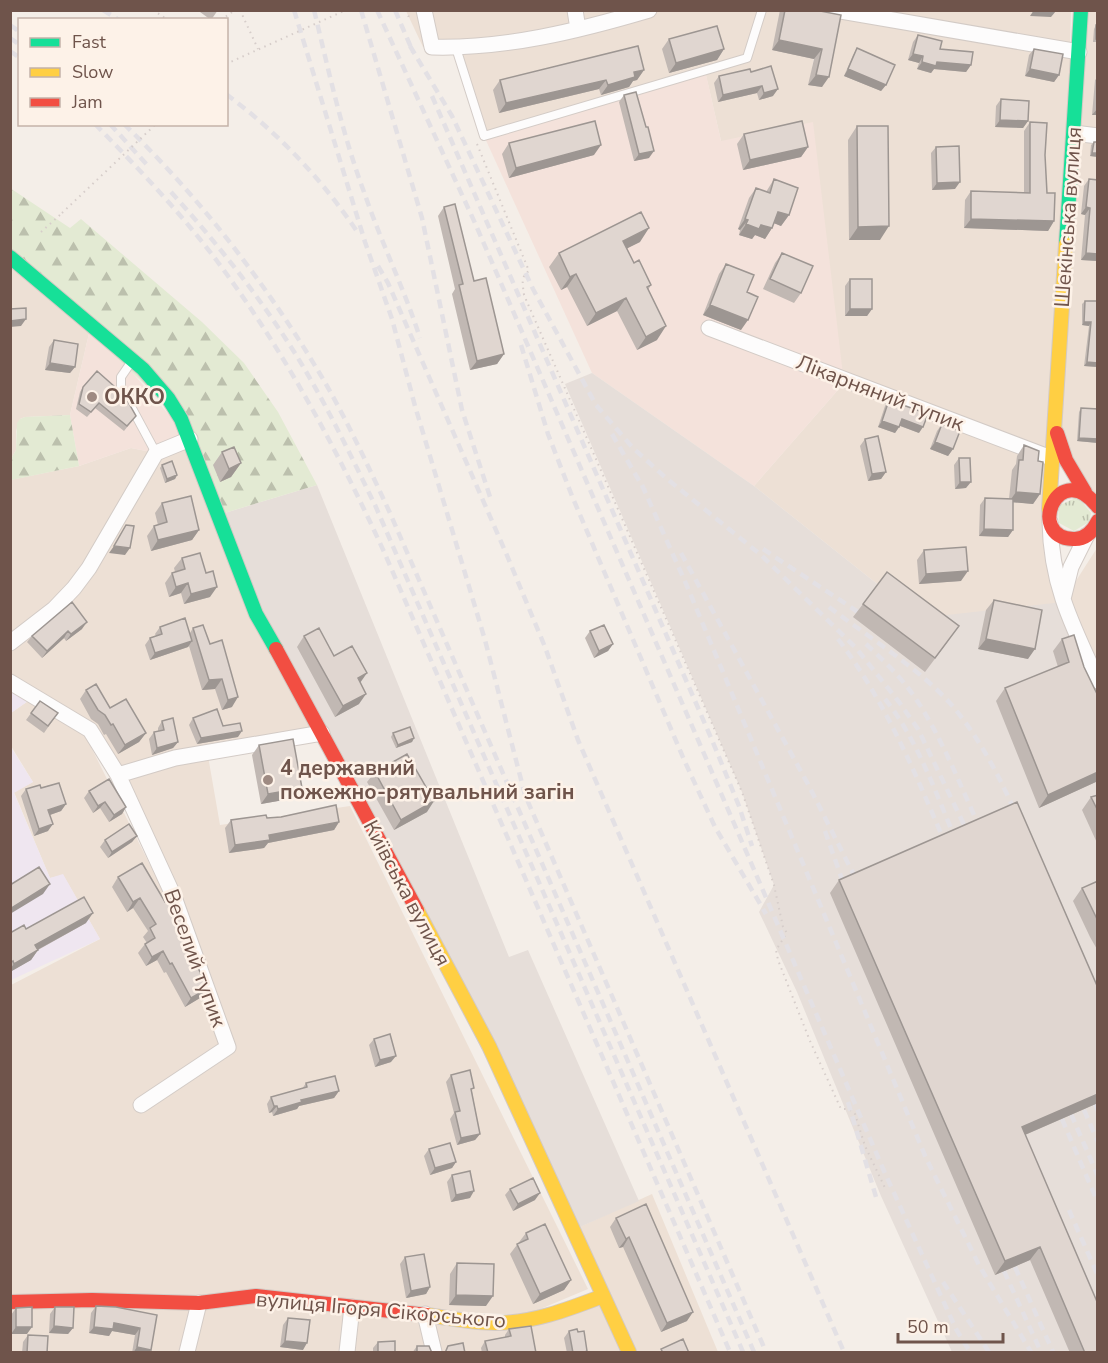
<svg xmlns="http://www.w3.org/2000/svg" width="1108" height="1363" font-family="'Nunito Sans',sans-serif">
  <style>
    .residential { fill: #ede0d5 }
    .commercial { fill: #f4e2db }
    .industrial { fill: #e6ded9 }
    .education { fill: #efe6f0 }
    .grass { fill: url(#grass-tufts) }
    .forest { fill: url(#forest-firs) }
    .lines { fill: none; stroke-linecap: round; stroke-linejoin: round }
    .lane-casing { stroke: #d3cbc6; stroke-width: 10 }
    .street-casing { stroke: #d3cbc6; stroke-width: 17 }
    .fast-casing { stroke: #d3cac4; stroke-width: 16 }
    .slow-casing { stroke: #d3cac4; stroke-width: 16 }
    .jam-casing { stroke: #d3cac4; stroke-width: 16 }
    .path { stroke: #d6cdca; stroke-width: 2; stroke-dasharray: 1.5 4.5; stroke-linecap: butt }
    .lane { stroke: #fdfcfc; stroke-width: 8 }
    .street { stroke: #fdfcfc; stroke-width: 15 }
    .fast { stroke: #16e098; stroke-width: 14 }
    .slow { stroke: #ffcf43; stroke-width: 14 }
    .jam { stroke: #f24e42; stroke-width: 14 }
    .rail { stroke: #e3e0e4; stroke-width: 4.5; stroke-dasharray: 9 6; stroke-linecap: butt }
    .path-bridge { stroke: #d6cdca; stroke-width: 2; stroke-dasharray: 1.5 4.5; stroke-linecap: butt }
    .wall { fill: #c1b8b3 }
    .shaded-wall { fill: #9d9692 }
    .building { fill: #e0d6d0; stroke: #9d9692; stroke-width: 1.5 }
    .poi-dot { fill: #9e8a82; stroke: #fdf2e8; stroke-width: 2 }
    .labels { text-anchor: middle; stroke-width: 5; stroke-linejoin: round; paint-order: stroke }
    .street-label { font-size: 21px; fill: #6f544b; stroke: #fdf2e8 }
    .poi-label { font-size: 21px; font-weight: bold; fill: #6f544b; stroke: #fdf2e8; text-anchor: start }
  </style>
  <defs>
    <pattern id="grass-tufts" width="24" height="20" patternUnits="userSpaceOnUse" patternTransform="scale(1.5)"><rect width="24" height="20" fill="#e3ead3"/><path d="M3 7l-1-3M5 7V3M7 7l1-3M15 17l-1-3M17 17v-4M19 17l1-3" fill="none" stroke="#bcc0ad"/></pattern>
    <pattern id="forest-firs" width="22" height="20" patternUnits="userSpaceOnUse" patternTransform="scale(1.5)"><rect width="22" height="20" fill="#e3ead3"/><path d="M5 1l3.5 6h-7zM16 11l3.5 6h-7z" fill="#bcc0ad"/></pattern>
  </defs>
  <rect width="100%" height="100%" fill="#f4eee8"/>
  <path class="residential" d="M406 11H818L820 23 809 85 836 14 1078 52 1087 11H1097V503L1051 458 1063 601 1097 548V681L920 618 754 486 844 383 721 141 705 71 484 136 456 48 423 47Z
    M844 11H1071L1070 43Z
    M10 257 91 325 70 415 25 417 20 419 16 431V450L11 459Z
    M190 439 322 733 118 775 90 730 11 682 10 480 79 466 131 448 156 453Z
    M31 699 85 735 169 903 125 782 176 761 208 756 220 825 350 806 588 1289 526 1315 144 1298 11 1297V985L100 939 63 875 50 878 14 792 33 782 11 746V713Z
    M652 1194 718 1352H11L10 1302 256 1296 495 1323 603 1296 573 1230Z"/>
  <path class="commercial" d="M705 70 721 141 813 122 844 383 754 486 592 373 484 136Z
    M91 325 190 439 156 453 131 448 79 466 70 415Z"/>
  <path class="industrial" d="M592 373 754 486 920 618 1063 602 1098 681 1097 1352H952L881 1196 797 992 759 912 774 885 742 792 565 384Z
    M317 485 509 957 528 950 639 1201 573 1230 322 733 218 515Z"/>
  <path class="education" d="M10 689 31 699 11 713H10Z
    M10 746 33 782 14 793 50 878 63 874 100 939 11 980Z"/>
  <path class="grass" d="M1078 497 1091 513 1089 522 1074 531 1059 523 1058 506Z"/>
  <path class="forest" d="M10 188 70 228 81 219 202 322 244 363 278 412 317 485 218 515 181 419 11 257Z
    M70 415 79 466 11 480V459L16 450 17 423 20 419 25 417Z"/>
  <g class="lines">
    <g class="lane-casing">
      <path id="lane" d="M456 48 484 136 747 58 762 10
        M132 361 121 377V388L156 453"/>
    </g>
    <g class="street-casing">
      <path id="street" d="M424 10 432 47C505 49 578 31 649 10
        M575 10 578 29
        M835 10 1079 52
        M1074 133 1098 136
        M709 328 1051 458
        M1050 522C1051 584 1072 625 1098 681
        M1063 599 1071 567 1087 535
        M10 643 54 609 74 588 89 568 156 453 190 439
        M10 682 90 730 118 775 174 897 228 1047 141 1105
        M118 775 175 758 322 733
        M425 1314 434 1352
        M187 1352 199 1303
        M347 1352 352 1307"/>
    </g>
    <g class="fast-casing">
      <path id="fast" d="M1066 244 1081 10
        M10 257 143 369 168 398 181 419 256 614 276 649"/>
    </g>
    <g class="slow-casing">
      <path id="slow" d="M1049 509 1066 244
        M417 910 489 1046 629 1352
        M427 1315C450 1318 473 1323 496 1323 533 1323 569 1309 603 1296"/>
    </g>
    <g class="jam-casing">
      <path id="jam" d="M1057 433 1066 460 1085 492
        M1098 507C1059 456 1025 537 1073 539 1085 540 1093 531 1098 521
        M276 649 417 910
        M10 1302 92 1300 199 1303 256 1296 427 1315"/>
    </g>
    <path class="path" d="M153 10 168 20
      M240 10 258 49
      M406 10 410 20
      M221 20 235 10
      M477 144 529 271C520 277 523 285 524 295L742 792 774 885 783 927 787 933 776 950 778 960 810 1041 841 1109H849L855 1114 865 1146 886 1190
      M41 232 62 213"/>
    <use href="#lane" class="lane"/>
    <use href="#street" class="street"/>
    <use href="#fast" class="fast"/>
    <use href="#slow" class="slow"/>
    <use href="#jam" class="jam"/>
    <path class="rail" d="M103 10 119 20
      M294 10 365 242 392 319 415 406 485 640 525 795 766 1352
      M314 10C329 72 342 133 364 192 381 242 404 288 420 338
      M361 10 422 218 462 410 491 500
      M377 10 475 223 884 1171 956 1329 970 1352
      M395 10 413 52
      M10 25 20 32
      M10 38 20 45
      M410 46 452 116 533 289 596 405 633 448 666 478 761 555 856 648 899 702 918 729 968 833
      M10 51 20 58
      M226 94C277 132 320 177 356 230
      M432 96 712 740 739 806 752 846
      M95 124C138 168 180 212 217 261 285 352 338 451 385 554L730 1352
      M110 124 149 167
      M124 124C201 199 268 286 323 379 348 422 369 468 390 513L754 1352
      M171 192C215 241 256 292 291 347 323 397 349 452 375 505L743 1352
      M378 266 388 283 506 553 545 647 578 740 844 1352
      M521 345 548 434 572 496 685 762 715 827 766 914
      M612 434 645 491
      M642 485 687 586 926 1158 980 1267 1031 1352
      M763 549 858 612
      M681 553 809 786 857 881
      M829 607C867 636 918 668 949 702 979 736 1001 779 1019 821
      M838 639C885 701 915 772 945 843
      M866 644C884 661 902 678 916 699 942 738 960 785 980 828
      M885 699C917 739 935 791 955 838
      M825 831 844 885
      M848 1102 876 1197
      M1095 1104 1098 1111
      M1084 1110 1098 1142
      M1071 1114 1098 1176
      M1062 1119 1098 1203
      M1069 1210 1098 1276
      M1015 1267 1053 1352
      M1004 1271 1041 1352
      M943 1282 989 1352"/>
    <path class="path-bridge" d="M226 64 346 10
      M62 213 156 124"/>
  </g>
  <path class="wall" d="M201 10H218L211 20 200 12Z
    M780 10H815L841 15 822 87 808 85 814 59 772 50Z
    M1096 25H1098V42H1093L1094 29Z
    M918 35 940 49 971 65 966 72 934 69 931 73 917 69 919 63 908 60 913 42Z
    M669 39 724 49 717 60 669 73 662 49Z
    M857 48 886 85 881 91 844 76 853 55Z
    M1034 49 1059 75 1054 82 1025 76 1029 55Z
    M644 70 637 80 633 81 629 87 601 95 599 89 499 113 493 90 500 80Z
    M751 72 773 96 759 100 757 93 718 102 714 83 719 76Z
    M1098 77V115H1092L1095 80Z
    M624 95 649 158 634 161 619 102Z
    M1001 99 1028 121 1023 128 995 127 996 106Z
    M1030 122 1045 155 1047 193 1054 221 1048 231 964 228 965 200 971 191 1024 193V131Z
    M857 126 880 240H849L848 140Z
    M744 134 808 147 801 157 743 170 737 144Z
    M1094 142 1098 157 1090 156 1091 145Z
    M509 143 594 155 509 178 502 154Z
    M936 147 955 189 932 190 931 153Z
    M774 179 789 215 781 226 774 223 772 228 765 239 755 235 752 239 739 235 740 230 738 229 749 198 756 188 766 192Z
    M1089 179 1098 261 1081 260 1085 215 1081 214 1084 186Z
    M444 207 504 354 497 364 470 370 452 294 455 289 438 216Z
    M640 242 627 248 634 263 651 285 648 290 657 340 637 350 617 311 587 326 567 287 561 290 549 267 559 253Z
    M782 253 801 293 794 303 763 289 775 263Z
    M726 264 747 292 741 330 703 315 719 274Z
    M850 279 872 309 867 316H845V286Z
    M1085 301H1098V367L1084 366 1089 326 1082 325V304Z
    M54 340 75 367 70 373 45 370 49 347Z
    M83 387 136 416 124 431 95 408 87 417 76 409 80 392Z
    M889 400 919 433 900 426 895 433 878 427 885 406Z
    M1081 408 1098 409V443L1077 441 1079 412Z
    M942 424 953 449 948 456 930 449 937 431Z
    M865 439 886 472 881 479 868 481 860 446Z
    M1024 445 1038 461 1040 494 1033 504 1013 502V530L1008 537 979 536 980 505 985 498 1009 499 1012 470 1016 464 1017 456Z
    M222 452 241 463 231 477 220 482 213 465Z
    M959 458 966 488 955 489 954 465Z
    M162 465 177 475 175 479 165 483 160 468Z
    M162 503 199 530 192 540 151 551 147 536 154 526 158 525 155 513Z
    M924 550 961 581 919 584 917 560Z
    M182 558 206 573 210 597 184 604 181 593 169 597 165 583 172 573 175 572 174 568Z
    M994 600 1028 659 978 649 986 610Z
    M863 604 949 640 925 672 853 617Z
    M203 625 232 707 222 710 215 689 202 690 189 646 188 647 150 660 145 645 150 638 156 636 155 634 160 627 190 633 193 628Z
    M82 629 66 641 64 638 42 658 27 642 32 636Z
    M590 631 613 644 608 651 594 658 585 638Z
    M304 636 334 656 360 683 359 704 335 717 297 647Z
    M1062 639 1084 667 1098 781 1039 808 996 701 1005 688 1058 667 1053 651Z
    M86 690 110 708 146 733 139 742 118 754 106 734 104 735 98 724 91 719 80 699Z
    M40 701 58 713 44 733 26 720Z
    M193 718 238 737 197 744 189 725Z
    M162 721 178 742 173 748 152 755 149 739 154 732 158 731V728Z
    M393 733 414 738 412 742 396 748 391 737Z
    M259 745 295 798 261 804 252 755Z
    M375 772 427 812 394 830 367 782Z
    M41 788 66 804 61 811 50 815 48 831 34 836 21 796 26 789Z
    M89 791 126 807 122 814 109 822 100 808 93 813 84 798Z
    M1098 795V845L1082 810 1091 797Z
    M267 818 339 822 334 830 268 843 264 848 229 853 225 828 231 820Z
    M137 836 132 842 108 858 100 847 105 840Z
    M118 877 188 942 200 998 185 1007 166 972 164 973 157 960 146 966 138 953 145 944 147 943 143 937 148 931 133 908 127 912 112 887Z
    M839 880 1098 988V1103L1025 1135 1098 1353H1070L1030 1260 995 1275 830 893Z
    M1098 881V951L1090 937 1073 901 1082 888Z
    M86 923 38 950 31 960 10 972V933L26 929Z
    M374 1039 391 1062 375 1067 369 1045Z
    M451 1075 472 1092 480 1134 475 1140 457 1145 450 1119 454 1113 446 1082Z
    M306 1083 339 1091 334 1098 299 1106 297 1109 273 1116 272 1112 269 1113 267 1104 271 1097 302 1089Z
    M429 1149 456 1162 452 1168 430 1175 424 1156Z
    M452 1175 470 1198 451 1202 447 1182Z
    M510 1189 535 1200 513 1211 505 1195Z
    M616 1218 687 1321 661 1332 623 1247 619 1248 610 1227Z
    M526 1233 571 1280 564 1290 533 1304 510 1254Z
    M405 1257 430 1287 426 1294 406 1298 400 1264Z
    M457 1263 486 1306 449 1305 450 1274Z
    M96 1306 157 1315 149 1353H132L135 1335 112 1331 109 1336 89 1333 91 1313Z
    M55 1307 73 1328 68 1334 49 1333 50 1314Z
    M16 1308 27 1334H11V1315Z
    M288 1318 303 1350 280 1347 283 1325Z
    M509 1329 536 1353H482L481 1348 485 1341 505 1337V1335Z
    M569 1331 586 1353H567L564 1338Z
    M28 1335 47 1353H22L23 1342Z
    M378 1342 395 1353H373V1348Z
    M417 1346 432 1352 412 1353Z"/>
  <path class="shaded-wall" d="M1006 10H1032L1031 12Z
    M1034 10 1056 11 1051 17 1030 16Z
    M779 40 822 49 814 59 772 50Z
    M724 49 717 60 669 73 676 63Z
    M913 54 923 56 919 63 908 60Z
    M922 62H937L971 65 966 72 934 69 931 73 917 69Z
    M848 69 886 85 881 91 844 76Z
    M1030 69 1059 75 1054 82 1025 76Z
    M644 70 637 80 633 81 629 87 601 95 608 85 634 72Z
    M816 75 829 77 822 87 808 85Z
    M606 80 599 89 499 113 506 103Z
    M762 86 757 93 718 102 723 95Z
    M778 89 773 96 759 100 764 93Z
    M1098 108V115H1092Z
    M1000 120 1028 121 1023 128 995 127Z
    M601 145 594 155 509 178 516 168Z
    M808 147 801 157 743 170 750 160Z
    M654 151 649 158 634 161 639 154Z
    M1092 153H1098V157L1090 156Z
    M960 182 955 189 932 190 937 183Z
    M1086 207 1090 208 1085 215 1081 214Z
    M778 212 789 215 781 226 771 222Z
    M745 219 748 220 740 230 738 229Z
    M971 219 1054 221 1048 231 964 228Z
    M746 224 761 225 772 228 765 239 755 235 752 239 739 235Z
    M889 226 880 240H849L858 227Z
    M649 228 640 242 614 255 623 241Z
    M1086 253 1098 254V261L1081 260Z
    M576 274 567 287 561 290 570 277Z
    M626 298 617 311 587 326 596 313Z
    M710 305 748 320 741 330 703 315Z
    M850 309H872L867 316H845Z
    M26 319 21 326 10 327V321Z
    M1084 322H1091L1089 326 1082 325Z
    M666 326 657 340 637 350 646 337Z
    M504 354 497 364 470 370 477 361Z
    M1087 362 1098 363V367L1084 366Z
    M50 363 75 367 70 373 45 370Z
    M902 419 923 427 919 433 898 425Z
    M882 421 899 427 895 433 878 427Z
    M1079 438 1098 439V443L1077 441Z
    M935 442 953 449 948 456 930 449Z
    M241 463 231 477 220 482 229 469Z
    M886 472 881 479 868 481 872 474Z
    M177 475 175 479 165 483 167 479Z
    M960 482H971L966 488 955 489Z
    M1016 492 1040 494 1033 504 1009 502Z
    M984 529 1013 530 1008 537 979 536Z
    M199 530 192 540 151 551 158 540Z
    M114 546 130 548 125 555 109 553Z
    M968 571 961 581 919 584 926 574Z
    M188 583 181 593 169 597 176 587Z
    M217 587 210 597 184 604 191 594Z
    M87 622 82 629 66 641 71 634Z
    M68 631 64 638 42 658 47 651Z
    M986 639 1035 649 1028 659 978 649Z
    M192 641 188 647 150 660 155 653Z
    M613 644 608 651 594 658 599 651Z
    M367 673 360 683 358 678Z
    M222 679 215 689 202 690 209 680Z
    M366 694 359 704 335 717 343 706Z
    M238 697 232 707 222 710 228 700Z
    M242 731 238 737 197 744 201 738Z
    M146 733 139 742 118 754 125 745Z
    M414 738 412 742 396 748 398 745Z
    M178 742 173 748 152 755 157 748Z
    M1098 772V781L1039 808 1048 795Z
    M302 788 295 798 261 804 268 794Z
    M434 801 427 812 394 830 401 820Z
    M105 802 100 808 93 813 98 806Z
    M66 804 61 811 44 817 48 810Z
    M126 807 122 814 109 822 114 815Z
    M339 822 334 830 268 843 264 848 229 853 235 845 269 835Z
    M53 824 48 831 34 836 39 829Z
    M137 836 132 842 108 858 112 852Z
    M50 884 43 894 10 914V909Z
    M140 898 133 908 127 912 133 902Z
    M93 913 86 923 28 955 35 945Z
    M38 950 31 960 10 972V969L14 964Z
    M163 951 157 960 146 966 152 957Z
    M207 989 200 998 185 1007 191 998Z
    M396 1056 391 1062 375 1067 380 1060Z
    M339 1091 334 1098 299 1106 297 1109 273 1116 278 1109 301 1100Z
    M1098 1094V1103L1013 1140 1022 1127Z
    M274 1106H277L272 1112 269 1113Z
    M480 1134 475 1140 457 1145 461 1138Z
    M456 1162 452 1168 430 1175 435 1168Z
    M474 1191 470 1198 451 1202 456 1195Z
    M540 1193 535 1200 513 1211 518 1204Z
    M629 1237 623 1247 619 1248 626 1239Z
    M1040 1247 1030 1260 995 1275 1005 1261Z
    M571 1280 564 1290 533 1304 540 1294Z
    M430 1287 426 1294 406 1298 411 1291Z
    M456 1295 493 1296 486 1306 449 1305Z
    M693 1312 687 1321 661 1332 667 1323Z
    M114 1323 140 1328 135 1335 112 1331 109 1336 89 1333 94 1327Z
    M54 1326 73 1328 68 1334 49 1333Z
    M16 1327H32L27 1334H11Z
    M285 1341 307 1343 303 1350 280 1347Z
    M137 1347 151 1350 149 1353H133Z"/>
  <path class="building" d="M785 10H815L841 15 829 77 816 75 822 49 779 40Z
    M1096 25H1098V39H1096Z
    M717 26 724 49 676 63 669 39Z
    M918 35 942 41 940 49 973 52 971 65 937 62 936 66 922 62 923 56 913 54Z
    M638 46 644 70 634 72 635 77 608 85 606 80 506 103 500 80Z
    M857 48 895 65 886 85 848 69Z
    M1034 49 1063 54 1059 75 1030 69Z
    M771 66 778 89 764 93 762 86 723 95 719 76 750 69 751 72Z
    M636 92 646 127H648L654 151 639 154 624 95Z
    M1001 99 1029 101 1028 121 1000 120Z
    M595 121 601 145 516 168 509 143Z
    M802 121 808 147 750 160 744 134Z
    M1030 122 1047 123 1045 155 1047 193H1055L1054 221 971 219V191L1030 193Z
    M857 126H888L889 226 858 227Z
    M1094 142H1098V153H1092Z
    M959 146 960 182 937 183 936 147Z
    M774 179 798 188 789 215 778 212 772 228 761 225 759 229 746 224 748 220 745 219 756 188 770 193Z
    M1089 179 1098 180V254L1086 253 1090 208 1086 207Z
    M455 204 474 281 486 278 504 354 477 361 459 285 463 284 444 207Z
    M641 212 649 228 623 241 634 263 639 260 651 285 647 287 666 326 646 337 626 298 596 313 576 274 570 277 559 253Z
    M782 253 813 266 801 293 770 279Z
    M726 264 754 275 747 292 758 297 748 320 710 305Z
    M850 279H872V309H850Z
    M1085 301H1098V363L1087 362 1091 322H1084Z
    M26 308V319L10 321V309Z
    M54 340 78 344 75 367 50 363Z
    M97 371 124 395 136 416 127 426 99 403 91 412 79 404 83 387Z
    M889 400 928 414 923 427 902 419 899 427 882 421Z
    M1081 408 1098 409V439L1079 438Z
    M942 424 960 431 953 449 935 442Z
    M878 436 886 472 872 474 865 439Z
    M1024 445 1039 451 1038 461 1043 462 1040 494 1016 492 1019 460H1023Z
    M234 447 241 463 229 469 222 452Z
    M959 458H970L971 482H960Z
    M172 461 177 475 167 479 162 465Z
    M191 496 199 530 158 540 154 526 167 522 162 503Z
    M985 498 1013 499V530L984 529Z
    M126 525 134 526 130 548 114 546Z
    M966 547 968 571 926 574 924 550Z
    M200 553 206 573 213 571 217 587 191 594 188 583 176 587 172 573 185 569 182 558Z
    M887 572 959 626 935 658 863 604Z
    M994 600 1042 610 1035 649 986 639Z
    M72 602 87 622 71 634 68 631 47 651 32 636Z
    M185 618 192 641 155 653 150 638 162 634 160 627Z
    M203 625 210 644 222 640 238 697 228 700 222 679 209 680 193 628Z
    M604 625 613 644 599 651 590 631Z
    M319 628 334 656 352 646 367 673 358 678 366 694 343 706 304 636Z
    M1074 635 1084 667 1098 696V772L1048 795 1005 688 1069 662 1062 639Z
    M96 684 110 708 126 699 146 733 125 745 113 724 111 725 105 715 98 710 86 690Z
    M40 701 58 713 48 726 31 713Z
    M217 709 223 726 240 723 242 731 201 738 193 718Z
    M173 718 178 742 157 748 154 732 164 730 162 721Z
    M410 727 414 738 398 745 393 733Z
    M293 739 302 788 268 794 259 745Z
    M407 754 434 801 401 820 375 772Z
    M109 779 126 807 114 815 105 802 98 806 89 791Z
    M59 783 66 804 48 810 53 824 39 829 26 789 40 785 41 788Z
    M1098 795V811L1091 797Z
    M1017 802 1098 988V1094L1022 1127 1098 1304V1353H1085L1040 1247 1005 1261 839 880Z
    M336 805 339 822 269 835 270 840 235 845 231 820 266 815 267 818 281 817Z
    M129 824 137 836 112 852 105 840Z
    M142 863 165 902 173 897 189 940 187 941 207 989 191 998 172 963 170 964 163 951 152 957 145 944 155 938 150 928 156 924 140 898 133 902 118 877Z
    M39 867 50 884 10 909V885Z
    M1098 881V921L1082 888Z
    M84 897 93 913 35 945 38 950 14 964 13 961 10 963V933L24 925 26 929Z
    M390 1034 396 1056 380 1060 374 1039Z
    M470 1070 474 1088 471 1089 480 1134 461 1138 455 1112 460 1111 451 1075Z
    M335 1076 339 1091 301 1100 302 1102 278 1109 277 1106H274L271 1097 307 1087 306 1083Z
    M450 1143 456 1162 435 1168 429 1149Z
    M470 1171 474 1191 456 1195 452 1175Z
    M533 1178 540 1193 518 1204 510 1189Z
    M646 1204 693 1312 667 1323 629 1237 626 1239 616 1218Z
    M545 1224 571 1280 540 1294 517 1244 528 1239 526 1233Z
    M424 1254 430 1287 411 1291 405 1257Z
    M457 1263 494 1264 493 1296 456 1295Z
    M96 1306 116 1307 157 1315 151 1350 137 1347 140 1328 114 1323 113 1329 94 1327Z
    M32 1307V1327H16V1308Z
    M55 1307H74L73 1328 54 1326Z
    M288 1318 310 1320 307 1343 285 1341Z
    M531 1326 536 1353H488L485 1341 511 1336 509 1329Z
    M577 1329 578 1332 584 1331 587 1351 583 1353H573L569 1331Z
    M28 1335 48 1336 47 1353H27Z
    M683 1339 689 1353H663L661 1349Z
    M395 1341V1353H378V1342Z
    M463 1343 465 1353H445L448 1346Z
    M417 1346H429L432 1353H417Z"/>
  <g class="poi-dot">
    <circle cx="92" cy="397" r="6"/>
    <circle cx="268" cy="780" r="6"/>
  </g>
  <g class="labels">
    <g class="street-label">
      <text transform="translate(1068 217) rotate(-86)" y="7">Шекінська вулиця</text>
      <text transform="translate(880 393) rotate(21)" y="7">Лікарняний тупик</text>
      <text transform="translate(407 893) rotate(62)" y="7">Київська вулиця</text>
      <text transform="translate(195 958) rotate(70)" y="7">Веселий тупик</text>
      <text transform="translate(381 1310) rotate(5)" y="7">вулиця Ігоря Сікорського</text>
    </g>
    <g class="poi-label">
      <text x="104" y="404">ОККО</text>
      <text x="280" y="775">4 державний<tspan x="280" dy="24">пожежно-рятувальний загін</tspan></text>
    </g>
  </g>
  <rect width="1108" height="1363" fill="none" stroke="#6f544b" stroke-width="24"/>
  <rect x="18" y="18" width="210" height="108" fill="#fdf2e8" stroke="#c4b3a9" stroke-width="1.5"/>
  <rect x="30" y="38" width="30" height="9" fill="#16e098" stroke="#c4b3a9" stroke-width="1.5"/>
  <text x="72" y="48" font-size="18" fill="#6f544b">Fast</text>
  <rect x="30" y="68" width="30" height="9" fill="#ffcf43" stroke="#c4b3a9" stroke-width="1.5"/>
  <text x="72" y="78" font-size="18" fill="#6f544b">Slow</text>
  <rect x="30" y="98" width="30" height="9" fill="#f24e42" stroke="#c4b3a9" stroke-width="1.5"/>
  <text x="72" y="108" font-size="18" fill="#6f544b">Jam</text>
  <path d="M898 1333v9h105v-9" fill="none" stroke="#6f544b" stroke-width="3"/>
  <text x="907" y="1333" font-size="18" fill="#6f544b" stroke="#fdf2e8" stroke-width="4.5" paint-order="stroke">50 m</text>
</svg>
